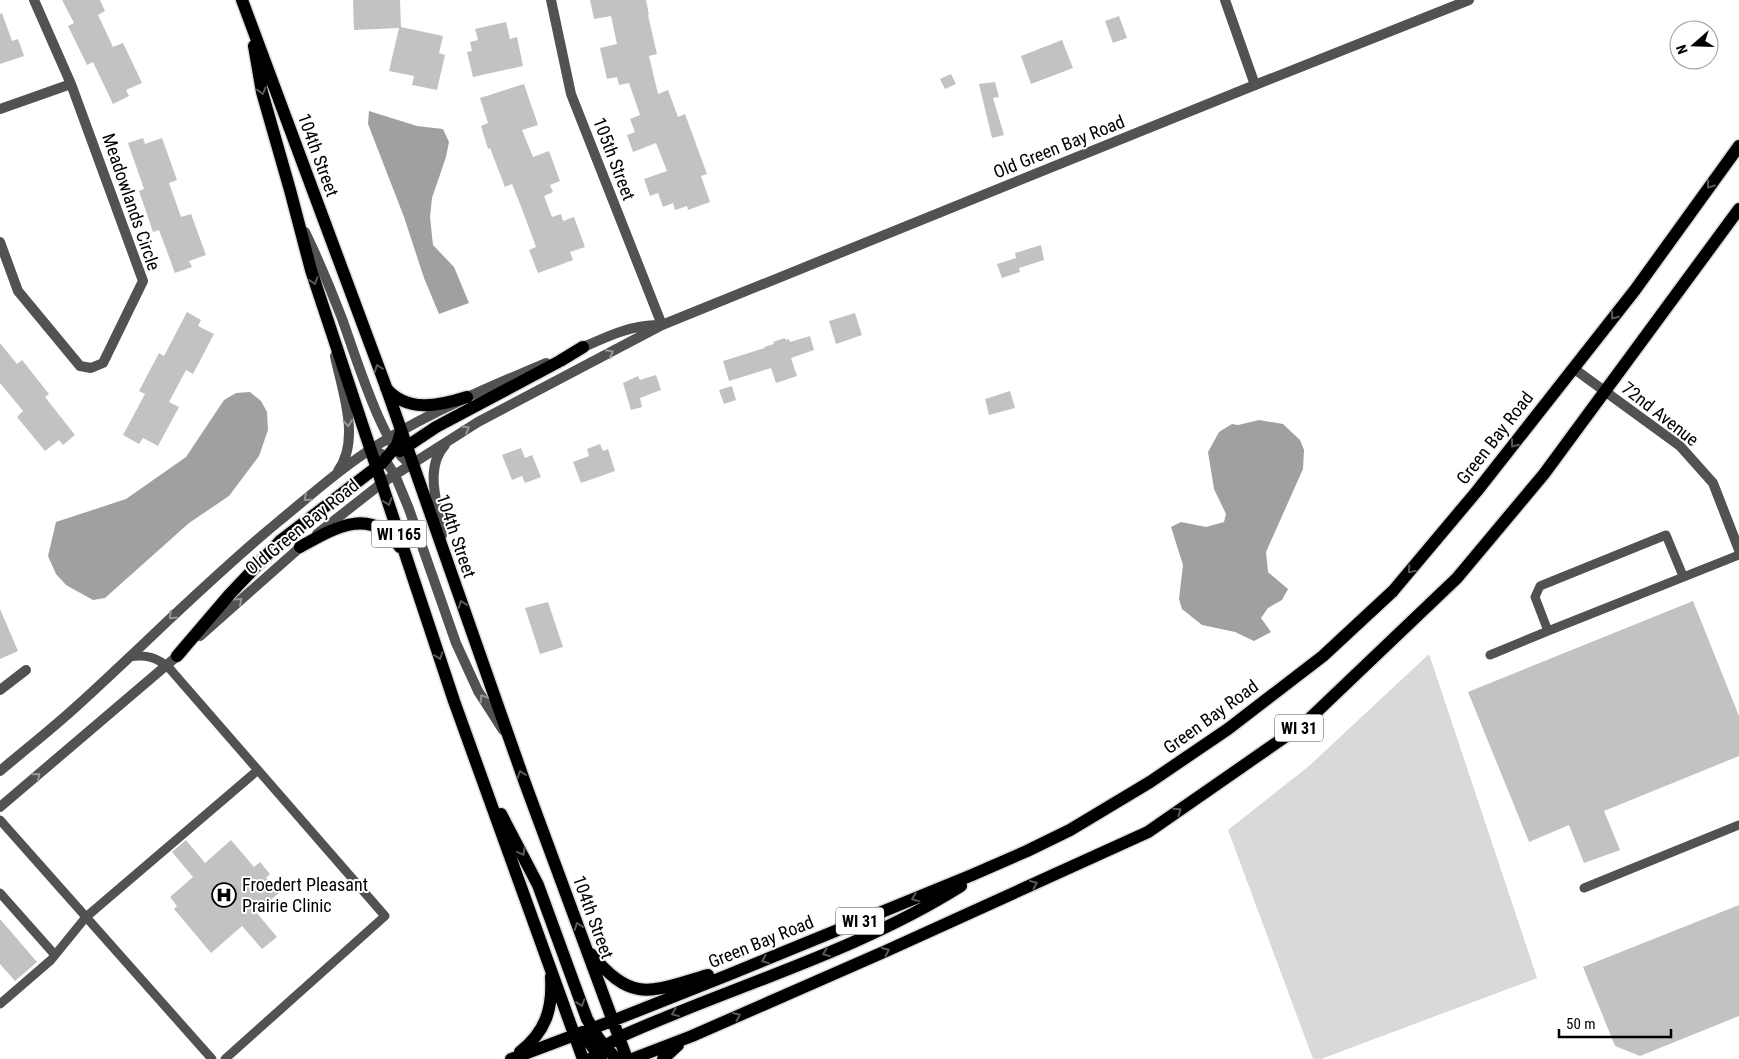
<svg xmlns="http://www.w3.org/2000/svg" width="1739" height="1059" font-family="'Roboto Condensed',sans-serif">
  <style>
    .green { fill: #d9d9d9 }
    .water { fill: #a0a0a0 }
    .building { fill: #c2c2c2 }
    .lines { fill: none; stroke-linecap: round; stroke-linejoin: round }
    .primary-casing { stroke: #dbdbdb; stroke-width: 15 }
    .service { stroke: #525252; stroke-width: 9 }
    .minor { stroke: #525252; stroke-width: 10 }
    .tertiary { stroke: #525252; stroke-width: 10 }
    .primary { stroke: #000; stroke-width: 12 }
    .oneway { stroke: #595959 }
    .oneway2 { stroke: #979797 }
    .labels { text-anchor: middle; stroke-width: 4; stroke-linejoin: round; paint-order: stroke }
    .shield { fill: #fff; stroke: #4c4c4c; stroke-width: 1 }
    .shield-label { font-size: 16px; font-weight: bold; fill: #000 }
    .street-label { font-size: 18px; fill: #000; stroke: #fff }
    .poi-label { font-size: 18px; fill: #000; stroke: #fff; text-anchor: start }
  </style>
  <rect width="100%" height="100%" fill="#fff"/>
  <path class="green" d="M1429 654 1537 978 1321 1059H1313L1228 830 1309 766Z"/>
  <path class="water" d="M369 111 417 126 443 129 449 142 446 157 432 198 430 217 433 245 454 267 469 303 439 314 424 278 404 217 368 124Z
    M250 392 261 401 267 412 268 430 259 456 229 496 189 523 105 598 93 600 66 585 56 574 48 556 56 522 126 499 186 457 224 400 236 393Z
    M1259 420 1283 424 1300 440 1304 450 1303 469 1266 552 1268 572 1288 589 1282 600 1268 608 1261 618 1271 632 1254 641 1235 632 1202 625 1182 609 1179 599 1183 565 1171 527 1181 522 1206 527 1224 522 1226 514 1214 489 1208 452 1219 432 1232 424 1238 425Z"/>
  <path class="building" d="M62 0H100L105 11 98 15 113 47 123 43 142 83 126 90 129 96 113 104 93 62 87 65 68 26 74 23Z
    M353 0H400L401 27 443 36 439 53 445 55 437 90 412 85 414 76 389 71 399 28 354 30Z
    M590 0H646L649 15H648L657 54 649 56 658 94 668 90 678 117 685 114 707 174 701 176 710 202 688 210 687 206 675 210 673 203 663 207 658 193 650 196 644 179 667 171 656 143 633 152 627 135 635 132 630 119 640 115 629 83 619 85 617 77 607 79 600 48 617 44 611 16 594 19Z
    M2 13 12 41 18 39 24 56 0 64V14Z
    M1119 16 1127 38 1113 43 1105 21Z
    M506 22 510 39 517 37 523 66 473 77 467 52 472 51 470 42 478 40 475 29Z
    M1062 40 1073 68 1031 84 1021 56Z
    M951 74 956 84 945 89 940 79Z
    M995 82 999 97 993 98 1004 135 992 138 979 84Z
    M524 84 538 125 522 130 533 157 549 151 560 181 550 185 553 192 544 196 552 217 561 214 563 221 574 217 585 247 570 252 573 260 538 273 529 250 536 247 522 209 512 184 505 187 490 148 488 149 481 126 488 123 480 98Z
    M143 138 145 144 162 138 177 180 169 183 181 217 191 214 206 255 189 261 192 267 175 273 159 230 153 232 139 191 144 189 128 143Z
    M1041 245 1044 260 1019 268 1020 272 1002 278 997 264 1016 258 1015 253Z
    M187 312 201 320 198 326 214 334 193 374 186 370 169 402 179 407 158 446 143 438 139 444 123 435 145 394 139 391 159 353 164 356Z
    M855 313 862 335 836 344 829 321Z
    M810 336 814 350 791 358 797 376 776 383 771 368 729 381 723 361 765 348 764 347 774 344 773 342 785 338 786 340 789 339 790 342Z
    M0 343 17 364 22 360 49 394 45 397 75 435 63 445 59 440 45 451 17 417 23 411 0 383Z
    M656 375 661 390 640 398 642 407 631 410 623 383 638 376 640 380Z
    M732 386 736 400 724 404 719 390Z
    M1010 391 1015 408 989 415 985 399Z
    M600 444 603 451 608 449 615 471 581 483 573 462 589 456 587 449Z
    M521 448 525 458 532 455 541 477 525 483 522 476 512 480 502 455Z
    M1693 601 1739 716V756L1604 811 1620 850 1584 863 1569 825 1529 842 1468 692Z
    M548 602 563 647 540 654 525 608Z
    M0 609 18 651 0 659Z
    M186 840 205 863 231 840 254 867 260 862 270 874 266 878 279 893 256 912 277 937 262 949 242 926 211 953 174 909 177 906 170 897 193 877 172 852Z
    M1739 905V1016L1640 1056 1615 1046 1583 967Z
    M0 919 37 962 15 981 0 964Z"/>
  <g class="lines">
    <g class="primary-casing">
      <path id="primary" d="M242 0 386 387 525 783 627 1059
        M254 46 262 92 290 190 311 270 454 701 583 1059
        M386 388C407 413 439 406 467 397
        M400 451 436 427 560 361 583 347
        M300 547C334 528 371 505 400 547
        M177 656 230 594 280 541 382 463 397 445 401 431
        M501 814 538 885 587 1019 599 1039 616 1059
        M591 954C634 1005 651 991 708 975
        M575 1035 586 1038 601 1059
        M520 1052C545 1032 553 1010 551 977
        M511 1059 612 1021 728 975 972 875 1027 851 1070 830 1150 782 1228 729 1323 656 1393 591 1477 491 1635 290 1739 146
        M591 1059 598 1050 624 1035C736 985 856 952 961 886
        M632 1059 692 1036 886 951 1148 832 1305 723 1457 578 1544 474 1739 209
        M663 1059 678 1045"/>
    </g>
    <path class="service" d="M1683 576 1666 535 1540 586 1535 597 1548 631 1739 555
      M1490 655 1548 631
      M129 657C146 654 157 657 170 669L385 916 225 1059
      M0 820 212 1059
      M1584 888 1739 825
      M0 893 55 955
      M0 1004 51 960 86 917 258 770"/>
    <path class="minor" d="M551 0 571 94 662 325
      M1225 0 1255 85
      M0 109 71 84
      M0 242 18 291 80 366 91 368 103 363 143 281 71 84 34 0
      M1573 368 1680 446 1713 483 1739 550
      M0 690 26 670"/>
    <path class="tertiary" d="M305 232C318 259 330 287 341 316 352 344 385 457 412 464
      M577 350C604 338 629 325 658 325
      M335 356C342 391 361 439 338 471
      M370 449 375 450 381 454 395 475 409 509 456 643 478 691 503 730
      M317 534 382 483 478 422 662 325 1255 85 1469 0
      M442 535C439 506 423 469 445 445
      M200 636 305 543
      M0 771C26 749 53 728 78 705 145 644 208 580 278 522 311 495 343 466 379 444 432 411 489 387 546 363
      M0 807 182 652"/>
    <use href="#primary" class="primary"/>
  </g>
  <defs><path id="oneway-chevron" d="M-2-3.5L2.5 0L-2 3.5" fill="none" stroke-width="1.6" stroke-linecap="round" stroke-linejoin="round" transform="scale(1.25)"/></defs>
  <g class="oneway">
    <use href="#oneway-chevron" transform="translate(262 91) rotate(76)"/>
    <use href="#oneway-chevron" transform="translate(1710 185) rotate(126)"/>
    <use href="#oneway-chevron" transform="translate(314 281) rotate(72)"/>
    <use href="#oneway-chevron" transform="translate(1614 316) rotate(128)"/>
    <use href="#oneway-chevron" transform="translate(378 368) rotate(-111)"/>
    <use href="#oneway-chevron" transform="translate(1514 444) rotate(128)"/>
    <use href="#oneway-chevron" transform="translate(388 502) rotate(71)"/>
    <use href="#oneway-chevron" transform="translate(1411 570) rotate(130)"/>
    <use href="#oneway-chevron" transform="translate(462 604) rotate(-109)"/>
    <use href="#oneway-chevron" transform="translate(439 656) rotate(71)"/>
    <use href="#oneway-chevron" transform="translate(521 774) rotate(-109)"/>
    <use href="#oneway-chevron" transform="translate(1178 811) rotate(-35)"/>
    <use href="#oneway-chevron" transform="translate(522 852) rotate(62)"/>
    <use href="#oneway-chevron" transform="translate(1034 884) rotate(-24)"/>
    <use href="#oneway-chevron" transform="translate(915 898) rotate(158)"/>
    <use href="#oneway-chevron" transform="translate(578 926) rotate(-110)"/>
    <use href="#oneway-chevron" transform="translate(886 951) rotate(-24)"/>
    <use href="#oneway-chevron" transform="translate(826 953) rotate(158)"/>
    <use href="#oneway-chevron" transform="translate(765 960) rotate(158)"/>
    <use href="#oneway-chevron" transform="translate(581 1003) rotate(71)"/>
    <use href="#oneway-chevron" transform="translate(675 1013) rotate(158)"/>
    <use href="#oneway-chevron" transform="translate(737 1016) rotate(-24)"/>
  </g>
  <g class="oneway2">
    <use href="#oneway-chevron" transform="translate(610 353) rotate(-28)"/>
    <use href="#oneway-chevron" transform="translate(348 423) rotate(84)"/>
    <use href="#oneway-chevron" transform="translate(466 429) rotate(-32)"/>
    <use href="#oneway-chevron" transform="translate(307 498) rotate(140)"/>
    <use href="#oneway-chevron" transform="translate(239 601) rotate(-42)"/>
    <use href="#oneway-chevron" transform="translate(172 616) rotate(136)"/>
    <use href="#oneway-chevron" transform="translate(483 698) rotate(-122)"/>
    <use href="#oneway-chevron" transform="translate(37 776) rotate(-40)"/>
  </g>
  <defs>
    <g id="hospital-ring" transform="scale(1.25)"><circle r="9.5" fill="#fff" stroke="#000" stroke-width="1.5"/><path d="M-5-5h3v3.5h4V-5h3V5h-3V1.5h-4V5h-3Z" fill="#000"/></g>
  </defs>
  <g fill-rule="evenodd">
    <use href="#hospital-ring" x="224" y="895"/>
  </g>
  <g class="labels">
    <g class="shield">
      <rect x="371.5" y="520.5" width="55" height="27" rx="4"/>
      <rect x="1275" y="714.5" width="48" height="27" rx="4"/>
      <rect x="836" y="907.5" width="48" height="27" rx="4"/>
    </g>
    <g class="shield-label">
      <text x="399" y="540">WI 165</text>
      <text x="1299" y="734">WI 31</text>
      <text x="860" y="927">WI 31</text>
    </g>
    <g class="street-label">
      <text transform="translate(1059 147) rotate(-22)" y="6">Old Green Bay Road</text>
      <text transform="translate(318 155) rotate(70)" y="6">104th Street</text>
      <text transform="translate(614 159) rotate(69)" y="6">105th Street</text>
      <text transform="translate(131 202) rotate(71)" y="6">Meadowlands Circle</text>
      <text transform="translate(1660 414) rotate(38)" y="6">72nd Avenue</text>
      <text transform="translate(1495 438) rotate(-52)" y="6">Green Bay Road</text>
      <text transform="translate(302 527) rotate(-39)" y="6">Old Green Bay Road</text>
      <text transform="translate(456 536) rotate(71)" y="6">104th Street</text>
      <text transform="translate(1211 717) rotate(-36)" y="6">Green Bay Road</text>
      <text transform="translate(593 917) rotate(70)" y="6">104th Street</text>
      <text transform="translate(761 942) rotate(-22)" y="6">Green Bay Road</text>
    </g>
    <g class="poi-label">
      <text x="242" y="891">Froedert Pleasant<tspan x="242" dy="21">Prairie Clinic</tspan></text>
    </g>
  </g>
  <g transform="translate(1694 45) rotate(250)"><circle r="24" fill="#ffffff" stroke="#999999"/>
  <path d="M0-4L9 19L0 12L-9 19Z" fill="#000000"/>
  <text y="-8" font-size="14" font-weight="bold" text-anchor="middle" fill="#000000">N</text>
  </g>
  <path d="M1559 1029v8h112v-8" fill="none" stroke="#000000" stroke-width="2.5"/>
  <text x="1566" y="1029" font-size="15" fill="#000000" stroke="#ffffff" stroke-width="4" paint-order="stroke">50 m</text>
</svg>
